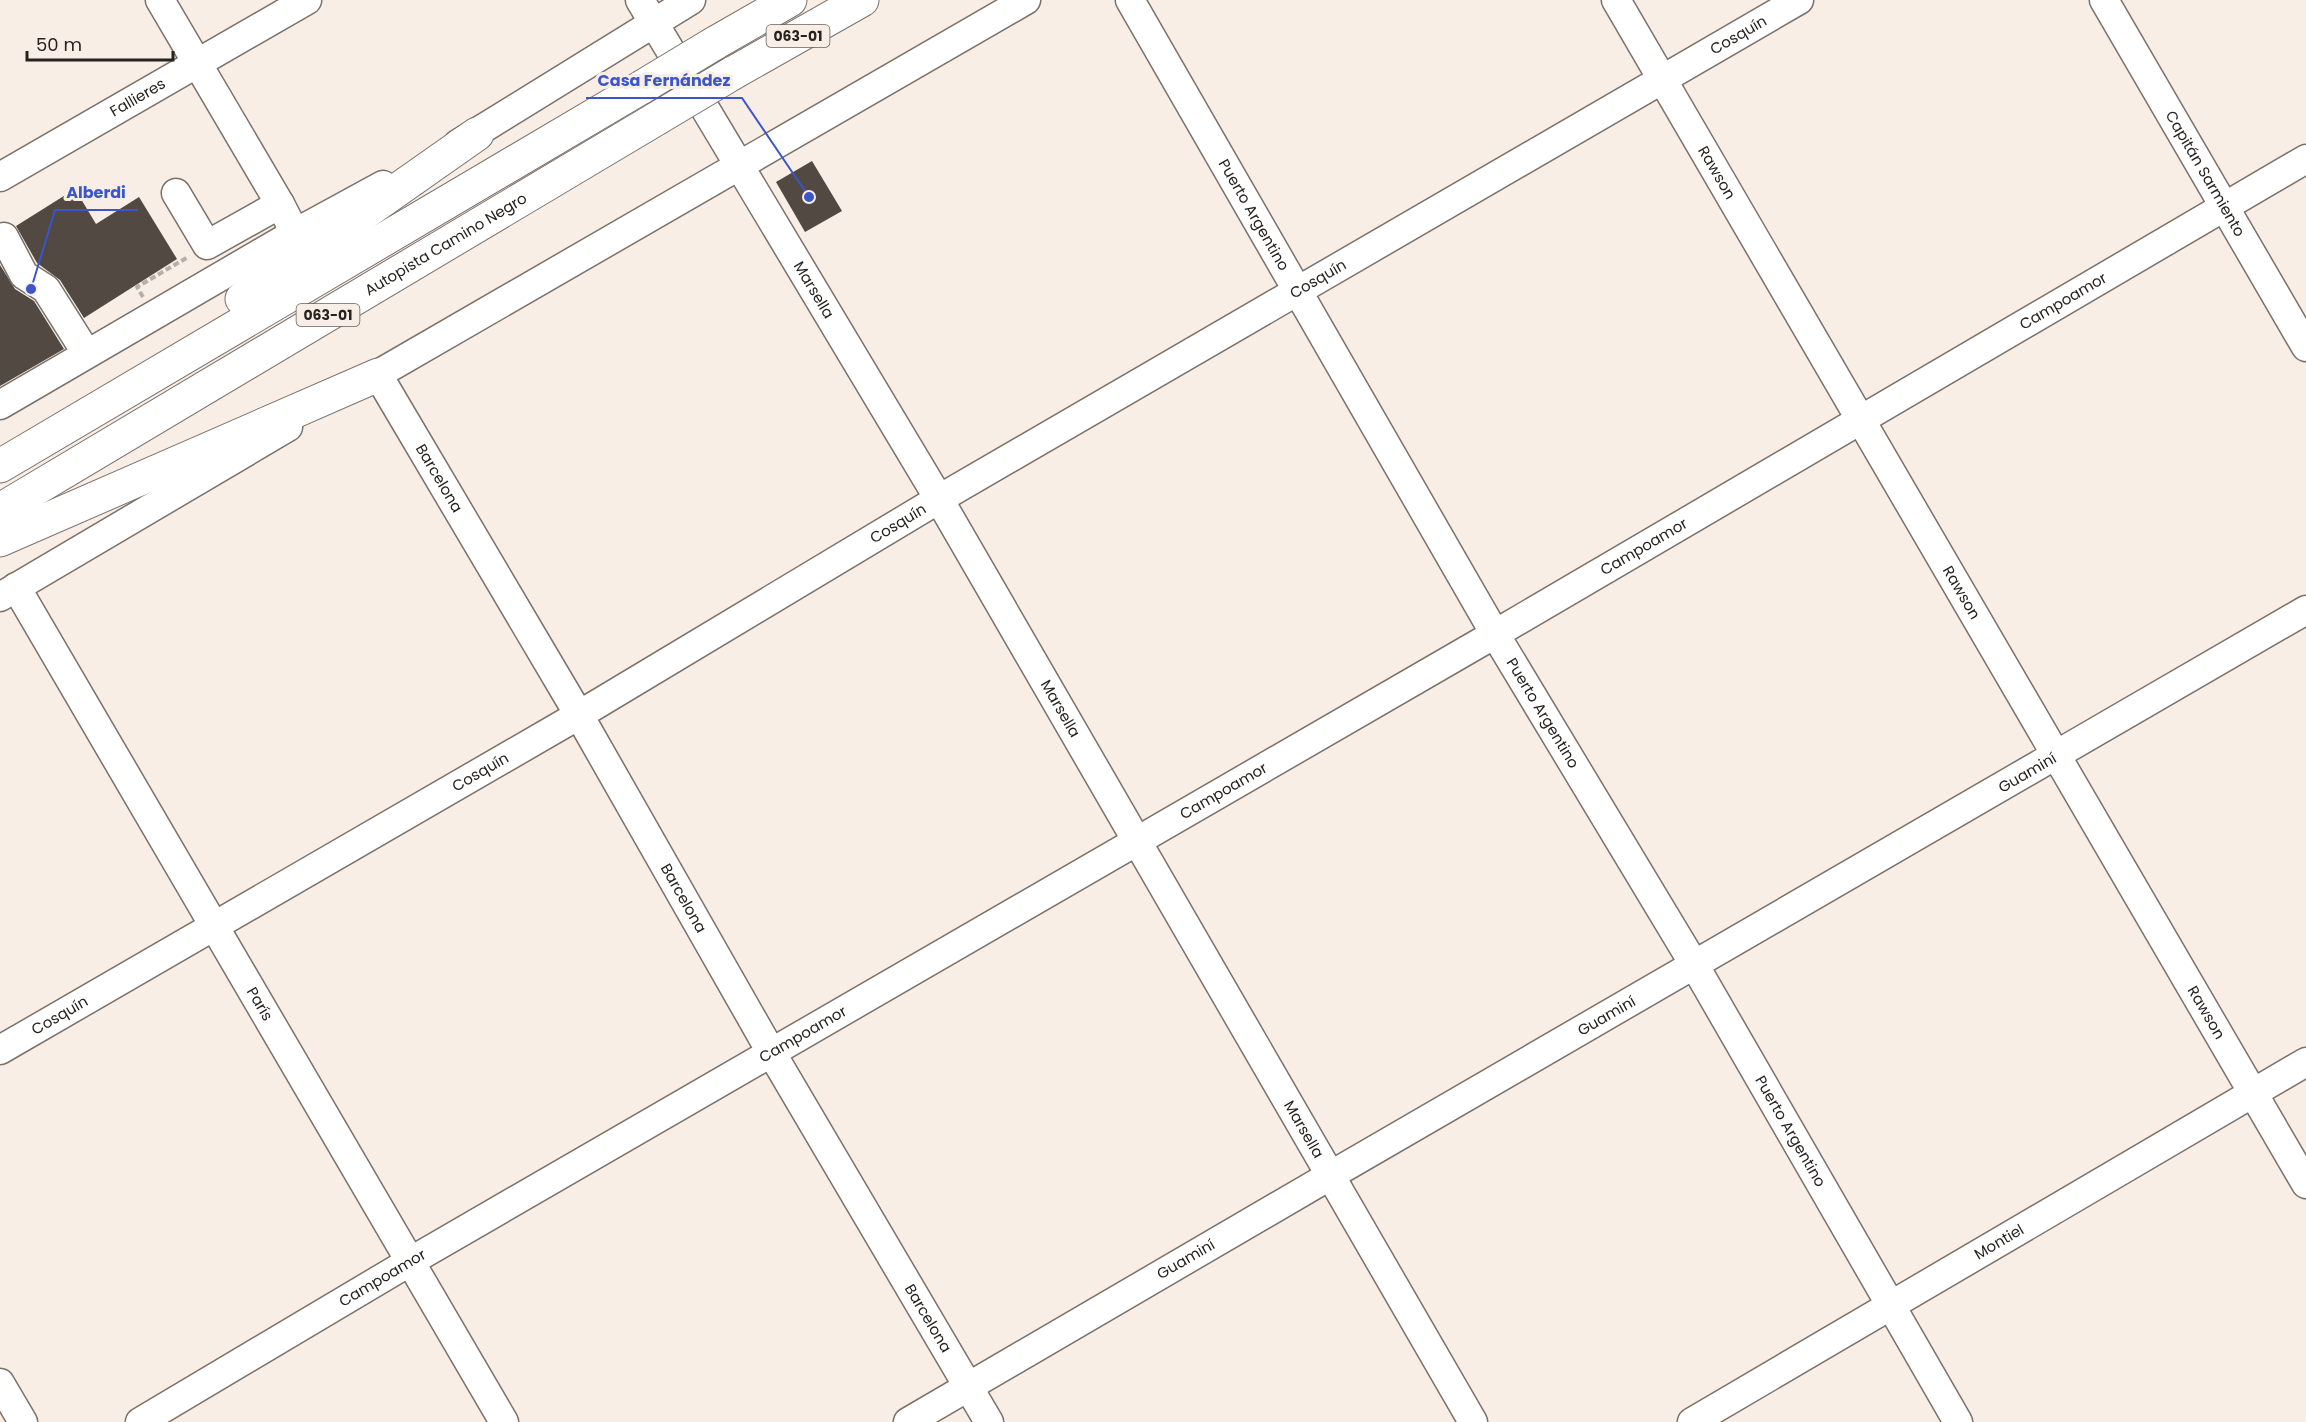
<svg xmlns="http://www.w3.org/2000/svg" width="2306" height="1422" font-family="Poppins,sans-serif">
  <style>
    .building { fill: #514942 }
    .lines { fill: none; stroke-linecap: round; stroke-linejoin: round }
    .minor-casing { stroke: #7a716a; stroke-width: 31 }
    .highway-casing { stroke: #7a716a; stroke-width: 35 }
    .path { stroke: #b6aea8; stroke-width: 4; stroke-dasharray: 6 3; stroke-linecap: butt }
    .minor { stroke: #fff; stroke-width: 28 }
    .highway { stroke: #fff; stroke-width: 33 }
    .highway-bridge-casing { stroke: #7a716a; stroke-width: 35; stroke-linecap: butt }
    .highway-bridge { stroke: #fff; stroke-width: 33 }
    .labels { text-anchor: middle; stroke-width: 6; stroke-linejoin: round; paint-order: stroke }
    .shield { fill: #f8eee6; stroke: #655f5b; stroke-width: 1.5 }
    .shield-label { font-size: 14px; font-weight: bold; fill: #262220 }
    .street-label { font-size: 15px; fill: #262220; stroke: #f8eee6 }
    .leader { fill: none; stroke: #3a56c8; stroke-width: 2 }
    .callout-dot { fill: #3a56c8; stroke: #f8eee6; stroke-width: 2 }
    .callout-label { font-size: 16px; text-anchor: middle; font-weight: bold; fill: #3a56c8; stroke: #f8eee6; stroke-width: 6; stroke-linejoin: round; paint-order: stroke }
  </style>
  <rect width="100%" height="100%" fill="#f8eee6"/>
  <path class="building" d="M812 161 842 211 805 232 776 182Z
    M75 189 96 224 139 197 177 259 84 318 60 280 37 263 16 226Z
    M0 265 15 289 34 301 64 349 0 386Z"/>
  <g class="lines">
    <g class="minor-casing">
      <g id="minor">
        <path d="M160 0 280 204 295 233"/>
        <path id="s1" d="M640 0 939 499 1473 1422"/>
        <path id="s2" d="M1130 0 1495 634 1695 966 1958 1422"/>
        <path id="s3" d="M1616 0 2306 1184"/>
        <path id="s4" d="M2104 0 2306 347"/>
        <path d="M458 144 691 0"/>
        <path id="s5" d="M0 177 307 0"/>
        <path d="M176 193 207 245 280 204"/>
        <path d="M4 237 24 275 46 289 87 354"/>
        <path id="s6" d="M378 375 579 715 771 1052 989 1422"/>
        <path d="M361 384 1026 0"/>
        <path d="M0 405 295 233 383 185"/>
        <path id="s7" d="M16 587 504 1422"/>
        <path d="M0 597 288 427"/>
        <path id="s8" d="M0 1050 579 715 939 499 1799 0"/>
        <path d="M0 1383 23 1422"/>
        <path id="s9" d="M140 1422 411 1261 1495 634 2306 159"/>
        <path id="s10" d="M908 1422C1372 1148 1841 884 2306 610"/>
        <path id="s11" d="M1692 1422 2306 1062"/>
      </g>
    </g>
    <g class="highway-casing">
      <g id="highway">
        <path d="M715 43 790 0"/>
        <path d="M733 73 862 0"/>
        <path d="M242 299 477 134"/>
        <path d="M0 466 642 87"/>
        <path id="s12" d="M0 510 656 119"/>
        <path d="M0 540 378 375"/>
      </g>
    </g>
    <path class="path" d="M143 297 137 287 188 257"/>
    <use href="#minor" class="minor"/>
    <use href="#highway" class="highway"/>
    <g class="highway-bridge-casing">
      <path id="highway-bridge" d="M642 87 715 43
        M656 119 733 73"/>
    </g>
    <use href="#highway-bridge" class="highway-bridge"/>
  </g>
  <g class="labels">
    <g class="shield">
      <rect x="766.5" y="25" width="63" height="22" rx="4.5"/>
      <rect x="296.5" y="304" width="63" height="22" rx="4.5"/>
    </g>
    <g class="shield-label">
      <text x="798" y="41">063-01</text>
      <text x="328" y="320">063-01</text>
    </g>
    <g class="street-label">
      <text dy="5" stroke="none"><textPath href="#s8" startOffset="2013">Cosquín</textPath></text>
      <text dy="5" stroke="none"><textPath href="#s5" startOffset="159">Fallieres</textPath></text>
      <text dy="5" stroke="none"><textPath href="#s3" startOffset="200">Rawson</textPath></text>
      <text dy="5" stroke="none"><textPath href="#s4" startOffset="201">Capitán Sarmiento</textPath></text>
      <text dy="5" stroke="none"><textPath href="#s2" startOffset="248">Puerto Argentino</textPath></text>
      <text dy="5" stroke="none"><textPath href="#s12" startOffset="519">Autopista Camino Negro</textPath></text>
      <text dy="5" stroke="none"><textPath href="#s8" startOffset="1527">Cosquín</textPath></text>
      <text dy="5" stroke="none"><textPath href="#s1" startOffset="338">Marsella</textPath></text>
      <text dy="5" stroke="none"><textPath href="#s9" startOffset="2226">Campoamor</textPath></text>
      <text dy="5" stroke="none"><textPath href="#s6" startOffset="120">Barcelona</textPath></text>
      <text dy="5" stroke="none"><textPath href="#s8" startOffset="1041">Cosquín</textPath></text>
      <text dy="5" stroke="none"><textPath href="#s9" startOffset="1740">Campoamor</textPath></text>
      <text dy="5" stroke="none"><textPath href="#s3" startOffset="686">Rawson</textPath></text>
      <text dy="5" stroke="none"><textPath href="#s1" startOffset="824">Marsella</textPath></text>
      <text dy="5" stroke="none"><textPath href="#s2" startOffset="824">Puerto Argentino</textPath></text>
      <text dy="5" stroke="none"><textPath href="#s8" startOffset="555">Cosquín</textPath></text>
      <text dy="5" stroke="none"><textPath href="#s10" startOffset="1294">Guaminí</textPath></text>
      <text dy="5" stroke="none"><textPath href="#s9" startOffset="1254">Campoamor</textPath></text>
      <text dy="5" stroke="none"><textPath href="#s6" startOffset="606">Barcelona</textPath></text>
      <text dy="5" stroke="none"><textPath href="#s7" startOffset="483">París</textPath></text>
      <text dy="5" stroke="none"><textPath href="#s3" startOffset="1172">Rawson</textPath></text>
      <text dy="5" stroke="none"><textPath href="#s8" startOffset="69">Cosquín</textPath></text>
      <text dy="5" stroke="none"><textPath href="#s10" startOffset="808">Guaminí</textPath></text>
      <text dy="5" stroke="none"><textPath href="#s9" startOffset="768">Campoamor</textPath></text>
      <text dy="5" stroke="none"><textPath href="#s1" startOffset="1310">Marsella</textPath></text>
      <text dy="5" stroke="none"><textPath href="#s2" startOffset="1310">Puerto Argentino</textPath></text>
      <text dy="5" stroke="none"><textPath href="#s11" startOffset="356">Montiel</textPath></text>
      <text dy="5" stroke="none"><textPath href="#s10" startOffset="322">Guaminí</textPath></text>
      <text dy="5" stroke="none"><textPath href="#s9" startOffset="282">Campoamor</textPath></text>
      <text dy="5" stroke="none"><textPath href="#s6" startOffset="1092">Barcelona</textPath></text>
    </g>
  </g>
  <path class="leader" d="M809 197L742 98H586M31 289L55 210H138"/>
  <g class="callout-dot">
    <circle cx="809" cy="197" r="6"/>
    <circle cx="31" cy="289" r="6"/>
  </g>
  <g class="callout-label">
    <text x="664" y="86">Casa Fernández</text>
    <text x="96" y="198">Alberdi</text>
  </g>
  <path d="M27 51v9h146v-9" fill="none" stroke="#262220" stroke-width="3"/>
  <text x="36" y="51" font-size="18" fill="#262220" stroke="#f8eee6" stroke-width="4.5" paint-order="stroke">50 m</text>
</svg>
